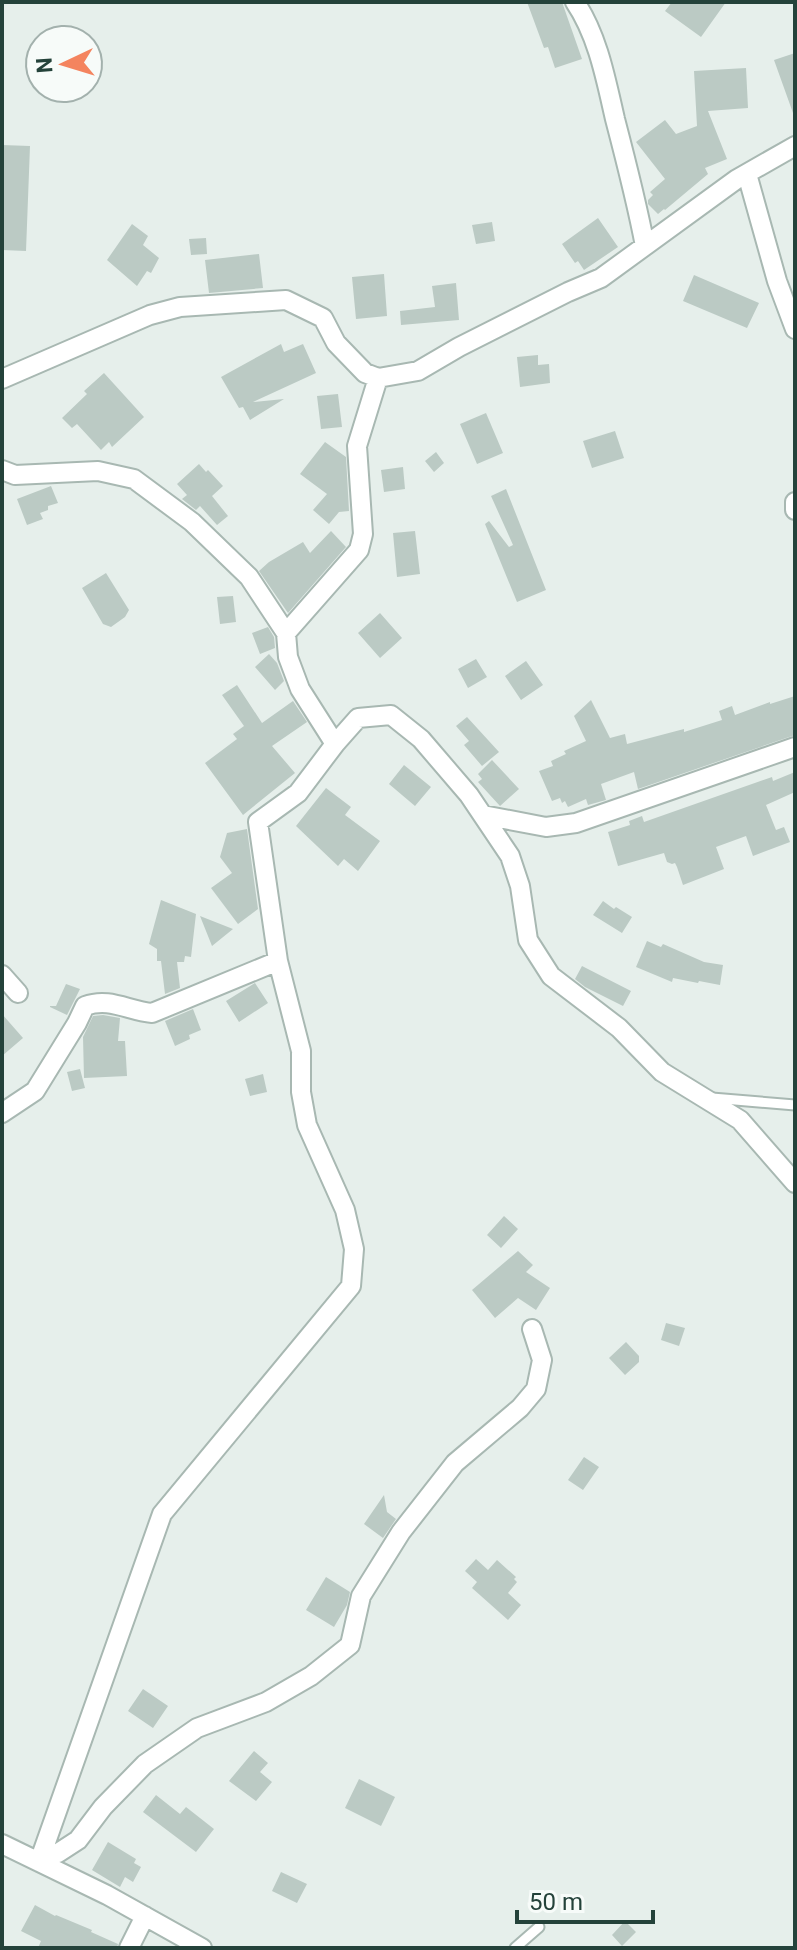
<svg xmlns="http://www.w3.org/2000/svg" width="797" height="1950" font-family="Roboto,sans-serif">
  <style>
    .building { fill: #bbcac4 }
    .lines { fill: none; stroke-linecap: round; stroke-linejoin: round }
    .service-casing { stroke: #a8b8b2; stroke-width: 13 }
    .minor-casing { stroke: #a8b8b2; stroke-width: 22 }
    .service { stroke: #fff; stroke-width: 9 }
    .minor { stroke: #fff; stroke-width: 18 }
  </style>
  <rect width="100%" height="100%" fill="#e6efeb"/>
  <path class="building" d="M527 2H562L582 59 555 68 548 47 544 48Z
    M672 2H726L701 37 665 11Z
    M795 53V113H793L774 60Z
    M746 68 748 108 708 111 727 159 705 168 708 174 665 210 664 209 658 214 648 204V200L653 195 650 192 665 179 636 142 665 120 676 134 697 126 694 71Z
    M2 145 30 146 26 251 2 250Z
    M598 218 618 247 584 270 578 261 575 263 562 244Z
    M492 222 495 241 476 244 472 225Z
    M132 224 148 236 143 245 159 258 151 273 147 271 137 286 107 260Z
    M206 238 207 254 191 255 189 239Z
    M259 254 263 288 209 293 205 260Z
    M384 274 387 316 356 319 352 277Z
    M694 275 759 303 747 328 683 301Z
    M456 283 459 320 401 325 400 311 435 307 432 286Z
    M281 344 284 352 303 344 316 373 253 402 284 399 250 420 243 407 239 408 221 377Z
    M538 355V365L549 364 550 383 520 387 517 357Z
    M104 373 144 417 112 447 109 442 101 450 77 424 72 428 62 418 87 394 84 391Z
    M338 394 342 427 321 429 317 396Z
    M486 413 503 453 477 464 460 424Z
    M615 431 624 458 592 468 583 441Z
    M325 442 346 457 349 511 339 512 329 524 313 510 327 494 300 474Z
    M436 452 444 463 434 472 425 461Z
    M199 464 206 472 208 470 223 486 212 496 228 516 217 525 200 506 196 510 182 499 187 495 177 484Z
    M403 467 405 489 384 492 381 470Z
    M51 486 58 503 48 506V510L40 513 43 519 27 525 17 499Z
    M506 489 546 590 517 602 485 524 489 521 509 547 513 545 491 496Z
    M331 531 346 547 288 613 259 571 269 562 303 542 310 553Z
    M415 531 420 574 397 577 393 533Z
    M106 573 129 610 125 617 111 627 103 624 82 588Z
    M233 596 236 622 220 624 217 597Z
    M380 613 402 638 380 658 358 633Z
    M268 627 274 637 275 648 260 654 252 633Z
    M269 654 277 663 284 681 275 690 255 667Z
    M476 659 487 677 468 688 458 669Z
    M526 661 543 685 521 700 505 676Z
    M237 685 262 723 293 701 307 722 272 746 295 773 243 815 205 763 237 739 233 734 244 726 222 695Z
    M795 696V735L638 789 634 772 601 784 606 800 588 805 586 799 568 807 565 801 562 803 560 798 552 801 539 771 553 766 551 761 566 754 564 751 586 741 574 716 591 700 610 738 625 734 627 744 684 729V732L722 720 719 711 732 706 735 715 770 702V704Z
    M467 717 499 752 482 766 464 745 469 741 456 726Z
    M492 760 519 789 500 806 478 782 482 779 478 774Z
    M404 765 431 787 415 806 389 784Z
    M795 772V792L766 805 776 830 784 827 790 842 753 856 746 836 716 847 724 869 683 885 677 867 675 863 672 864 667 862 664 853 618 866 608 832 630 825 629 821 642 816 644 822 772 777 773 781Z
    M326 788 351 807 345 815 380 841 358 871 344 859 338 866 296 826Z
    M247 829 258 909 238 924 211 888 232 873 220 857 227 833Z
    M161 900 196 914 191 957 185 956 184 962H177L180 988 165 994 161 961H157V949L149 944Z
    M603 901 614 909 616 907 632 917 622 933 593 915Z
    M200 916 233 929 212 946Z
    M647 941 661 947 663 944 704 962 723 965 720 985 699 981 698 983 673 978 672 982 636 967Z
    M582 966 631 991 623 1006 585 987 575 979Z
    M255 983 268 1003 239 1022 226 1001Z
    M66 984 80 989 67 1015 50 1007V1006H56Z
    M193 1009 201 1030 189 1035 190 1039 175 1046 165 1021Z
    M2 1014 23 1038 2 1056Z
    M103 1015 120 1018 118 1041H125L127 1076 84 1078 83 1037 93 1016Z
    M80 1069 85 1088 72 1091 67 1072Z
    M263 1074 267 1092 250 1096 245 1079Z
    M504 1216 518 1229 501 1248 487 1235Z
    M518 1251 533 1265 526 1272 550 1288 536 1310 518 1298 495 1318 472 1290Z
    M666 1323 685 1328 679 1346 661 1340Z
    M626 1342 639 1356V1362L625 1375 609 1358Z
    M584 1457 599 1467 583 1490 568 1480Z
    M384 1495 387 1512 396 1519 383 1538 364 1524Z
    M476 1559 488 1570 497 1560 516 1577 514 1579 517 1582 508 1593 521 1605 508 1620 472 1588 477 1582 465 1571Z
    M326 1577 350 1592 347 1605 334 1627 306 1610Z
    M143 1689 168 1706 153 1728 128 1711Z
    M254 1751 268 1763 260 1772 272 1782 256 1801 229 1781Z
    M359 1779 395 1797 381 1826 345 1808Z
    M156 1795 180 1814 186 1807 214 1829 196 1852 143 1812Z
    M108 1842 136 1859 134 1863 141 1867 133 1882 125 1877 120 1887 92 1870Z
    M281 1872 307 1884 297 1903 272 1891Z
    M35 1905 55 1916 56 1915 92 1930 91 1932 118 1944 117 1948H38L41 1941 21 1931Z
    M625 1921 636 1932 622 1946 612 1935Z"/>
  <g class="lines">
    <g class="service-casing">
      <path id="service" d="M712 1098 795 1105
        M515 1948 539 1927"/>
    </g>
    <g class="minor-casing">
      <path id="minor" d="M575 2C598 36 606 80 615 119 626 161 637 204 645 246
        M747 174 777 281 795 329
        M2 379 150 315 180 307 286 300 323 318 336 343 365 373 378 378 418 371 459 347 568 292 601 278 737 179 795 146
        M2 470 15 475 98 471 134 479 192 522 249 577 286 633 288 657 300 689 335 744 358 718 391 715 421 739 469 795 510 856 520 886 528 940 551 976 619 1028 662 1072 740 1120 795 1183
        M795 502V510
        M286 633 359 550 363 534 357 446 378 378
        M483 815 546 827 576 823 795 747
        M2 975 18 993
        M2 1113 35 1091 77 1023 85 1006C110 997 128 1011 152 1013L278 961
        M2 1844 107 1895 202 1948
        M42 1855 58 1853 78 1840 103 1807 145 1764 197 1728 266 1702 311 1676 350 1645 361 1596 401 1532 455 1463 520 1408 536 1389 542 1360 532 1329
        M39 1862 162 1514 351 1286 354 1249 345 1210 307 1125 301 1092V1051L278 961 258 822 298 793 335 744
        M129 1948 145 1916"/>
    </g>
    <use href="#service" class="service"/>
    <use href="#minor" class="minor"/>
  </g>
  <rect width="797" height="1950" fill="none" stroke="#24423a" stroke-width="8"/>
  <g transform="translate(64 64) rotate(266)"><circle r="38" fill="#f7fbf9" stroke="#a3b1ad" stroke-width="2"/>
  <path d="M0-6L14 30L0 20L-14 30Z" fill="#f4845f"/>
  <text y="-12" font-size="22" font-weight="bold" text-anchor="middle" fill="#24423a">N</text>
  </g>
  <path d="M517 1910v12h136v-12" fill="none" stroke="#24423a" stroke-width="4"/>
  <text x="529" y="1910" font-size="24" fill="#24423a" stroke="#f7fbf9" stroke-width="6" paint-order="stroke">50 m</text>
</svg>
